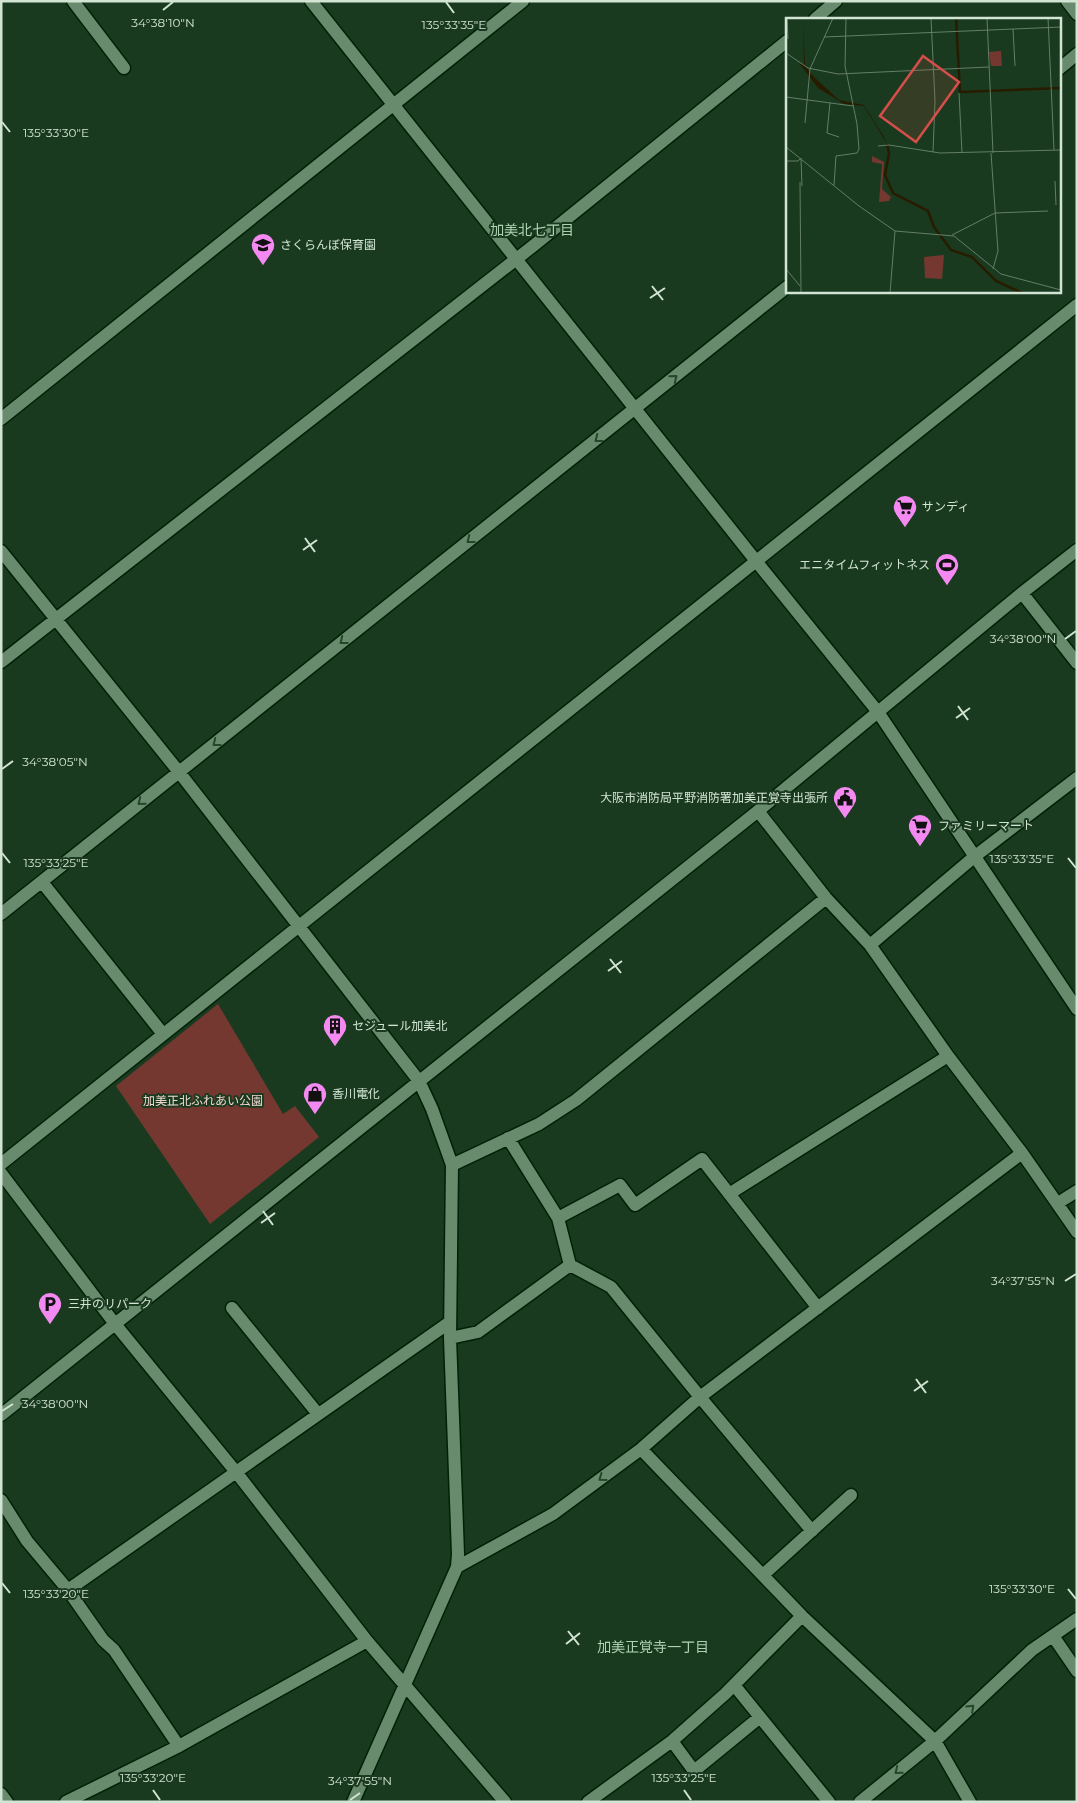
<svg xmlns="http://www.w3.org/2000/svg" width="1078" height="1803" font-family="Montserrat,'Noto Sans JP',sans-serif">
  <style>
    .green { fill: #753831 }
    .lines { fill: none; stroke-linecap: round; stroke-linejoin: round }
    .minor-casing { stroke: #012008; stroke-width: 15 }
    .tertiary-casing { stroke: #012008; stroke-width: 15 }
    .minor { stroke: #688b6d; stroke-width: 12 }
    .tertiary { stroke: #688b6d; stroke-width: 12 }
    .oneway { stroke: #26462b }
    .ticks { fill: none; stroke: #d2e4d4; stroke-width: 2 }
    .labels { text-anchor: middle; stroke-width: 4; stroke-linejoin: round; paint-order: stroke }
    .poi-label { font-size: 12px; fill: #d2e4d4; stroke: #1a3a1f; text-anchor: start }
    .park-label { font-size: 12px; fill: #f2d6d1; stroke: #1a3a1f }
    .neighbourhood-label { font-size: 14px; fill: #add2b1; stroke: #1a3a1f }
    .inset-river { fill: none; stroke: #281c00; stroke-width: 2.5 }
    .inset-road { fill: none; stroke: #647e67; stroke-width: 1 }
    .view { fill: #d54e4a; fill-opacity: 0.15; stroke: #d54e4a; stroke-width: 2.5 }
    .inset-edge { fill: none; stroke: #d2e4d4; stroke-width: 2.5 }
    .ticks-label { font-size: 12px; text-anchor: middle; fill: #d2e4d4; stroke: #1a3a1f; stroke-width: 4; stroke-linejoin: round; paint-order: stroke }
  </style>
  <rect width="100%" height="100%" fill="#1a3a1f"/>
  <path class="green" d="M218 1004 283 1114 295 1106 319 1137 210 1224 116 1086Z"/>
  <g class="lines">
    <g class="minor-casing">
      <path id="minor" d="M73 1 124 68
        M1067 1 1077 14
        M815 19 836 1
        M1059 69 1077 54
        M1 551 179 772 419 1081 432 1109 452 1165 450 1338 458 1554 457 1567 353 1802
        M1022 593 1077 663
        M1 662 533 246 787 41
        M758 811 826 898 870 945 948 1056 1022 1153 1077 1232
        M42 882 163 1034
        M1 914 787 287
        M870 945 974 857 1077 778
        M508 1138 558 1218 570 1265 611 1287 700 1397 812 1531
        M1 1164 1077 305
        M452 1165 539 1124 576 1100 826 898
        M1 1173 115 1324 236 1472 367 1641 505 1802
        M729 1194 948 1056
        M1058 1203 1077 1191
        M558 1218 620 1185 635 1205 702 1159 818 1308
        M232 1308 318 1414
        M450 1338 478 1332 570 1265
        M1 1415 758 811 1022 593 1077 550
        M641 1449 802 1616 935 1741 970 1802
        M1 1500 27 1541 68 1590 103 1640 114 1650 178 1745
        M457 1567 553 1514 641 1449 700 1397 1022 1153
        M763 1575 851 1495
        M68 1590 450 1322
        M1053 1636 1077 1671
        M734 1685 829 1802
        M672 1741 694 1771 760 1717
        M1 1794 7 1802
        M66 1802 179 1746 367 1641
        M588 1802 672 1741 725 1694 802 1616
        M860 1802 935 1741 1032 1650 1077 1619"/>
    </g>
    <g class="tertiary-casing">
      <path id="tertiary" d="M311 1 756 561 878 712 1077 1009
        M1 419 523 1"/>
    </g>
    <use href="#minor" class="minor"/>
    <use href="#tertiary" class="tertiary"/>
  </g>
  <defs><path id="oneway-chevron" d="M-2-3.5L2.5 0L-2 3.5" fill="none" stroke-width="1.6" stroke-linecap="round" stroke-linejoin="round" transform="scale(1.25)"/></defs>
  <g class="oneway">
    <use href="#oneway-chevron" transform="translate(674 378) rotate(-39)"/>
    <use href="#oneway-chevron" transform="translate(598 439) rotate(142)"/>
    <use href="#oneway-chevron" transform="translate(470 540) rotate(142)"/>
    <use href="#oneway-chevron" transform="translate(343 641) rotate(142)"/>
    <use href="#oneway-chevron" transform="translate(216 743) rotate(142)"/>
    <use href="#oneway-chevron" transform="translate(141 802) rotate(141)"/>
    <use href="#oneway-chevron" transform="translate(602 1478) rotate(144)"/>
    <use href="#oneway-chevron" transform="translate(971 1708) rotate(-43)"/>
    <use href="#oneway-chevron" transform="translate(898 1771) rotate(141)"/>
  </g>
  <path class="ticks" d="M446 2 454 13M163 10 173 2M2 122 10 132M652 286 663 300M650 298 665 288M305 538 315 552M303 550 317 540M1065 639 1076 631M958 706 968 720M956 718 970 708M2 769 13 761M2 853 10 863M1068 858 1076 868M610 959 621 973M608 971 622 961M263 1211 273 1225M261 1223 275 1213M1065 1281 1076 1274M916 1379 926 1393M914 1391 928 1381M2 1411 13 1404M2 1583 10 1593M1068 1589 1076 1599M568 1631 579 1645M566 1644 580 1633M153 1790 160 1800M684 1790 691 1800M350 1800 360 1793"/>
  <defs>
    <g id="school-pin" transform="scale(1.25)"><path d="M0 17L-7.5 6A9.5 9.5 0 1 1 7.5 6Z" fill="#f389f1" stroke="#1a3a1f"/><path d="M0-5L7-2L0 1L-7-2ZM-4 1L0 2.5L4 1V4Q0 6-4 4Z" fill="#111"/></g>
    <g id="supermarket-pin" transform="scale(1.25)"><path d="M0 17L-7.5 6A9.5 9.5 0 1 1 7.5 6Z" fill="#f389f1" stroke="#1a3a1f"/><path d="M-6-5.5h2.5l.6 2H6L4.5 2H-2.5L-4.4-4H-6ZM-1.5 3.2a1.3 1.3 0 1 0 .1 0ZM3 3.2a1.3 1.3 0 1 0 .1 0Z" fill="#111"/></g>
    <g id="stadium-pin" transform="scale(1.25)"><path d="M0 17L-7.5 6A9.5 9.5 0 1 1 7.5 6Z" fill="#f389f1" stroke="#1a3a1f"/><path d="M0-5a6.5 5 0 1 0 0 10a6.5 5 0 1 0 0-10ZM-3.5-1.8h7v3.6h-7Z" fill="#111"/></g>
    <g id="civic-pin" transform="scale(1.25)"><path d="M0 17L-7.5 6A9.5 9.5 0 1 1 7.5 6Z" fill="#f389f1" stroke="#1a3a1f"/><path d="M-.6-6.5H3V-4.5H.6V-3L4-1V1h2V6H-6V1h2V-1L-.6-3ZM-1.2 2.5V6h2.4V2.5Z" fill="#111"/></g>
    <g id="building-pin" transform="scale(1.25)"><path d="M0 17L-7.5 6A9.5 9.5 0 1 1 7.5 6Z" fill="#f389f1" stroke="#1a3a1f"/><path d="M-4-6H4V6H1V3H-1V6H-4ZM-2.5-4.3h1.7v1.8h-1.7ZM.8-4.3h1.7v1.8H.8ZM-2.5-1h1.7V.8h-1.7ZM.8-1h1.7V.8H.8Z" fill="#111"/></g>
    <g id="shop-pin" transform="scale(1.25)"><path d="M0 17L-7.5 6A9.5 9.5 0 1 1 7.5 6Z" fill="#f389f1" stroke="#1a3a1f"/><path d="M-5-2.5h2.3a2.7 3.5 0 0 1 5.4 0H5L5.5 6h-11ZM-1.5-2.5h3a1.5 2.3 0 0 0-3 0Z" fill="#111"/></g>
    <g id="parking-pin" transform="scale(1.25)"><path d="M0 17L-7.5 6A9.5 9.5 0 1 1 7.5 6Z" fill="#f389f1" stroke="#1a3a1f"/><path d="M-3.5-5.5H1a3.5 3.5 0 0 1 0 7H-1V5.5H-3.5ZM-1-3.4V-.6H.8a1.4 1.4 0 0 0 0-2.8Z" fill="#111"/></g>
  </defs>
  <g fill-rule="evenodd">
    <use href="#school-pin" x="263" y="245"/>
    <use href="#supermarket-pin" x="905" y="507"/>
    <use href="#stadium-pin" x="947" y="565"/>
    <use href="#civic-pin" x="845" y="798"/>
    <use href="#supermarket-pin" x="920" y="826"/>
    <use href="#building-pin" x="335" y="1026"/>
    <use href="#shop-pin" x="315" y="1094"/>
    <use href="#parking-pin" x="50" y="1304"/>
  </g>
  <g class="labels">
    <g class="poi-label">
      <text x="280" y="249">さくらんぼ保育園</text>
      <text x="922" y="511">サンディ</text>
      <text x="930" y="569" text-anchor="end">エニタイムフィットネス</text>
      <text x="828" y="802" text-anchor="end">大阪市消防局平野消防署加美正覚寺出張所</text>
      <text x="938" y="830">ファミリーマート</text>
      <text x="352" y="1030">セジュール加美北</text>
      <text x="332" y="1098">香川電化</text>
      <text x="68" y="1308">三井のリパーク</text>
    </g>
    <g class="park-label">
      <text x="203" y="1105">加美正北ふれあい公園</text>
    </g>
    <g class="neighbourhood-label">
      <text x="532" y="235">加美北七丁目</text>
      <text x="653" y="1652">加美正覚寺一丁目</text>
    </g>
  </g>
  <g transform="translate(786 18)">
    <rect width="275" height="275" fill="#1a3a1f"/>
    <path d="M215 33 216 48H205L203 34ZM86 138 98 144 96 171 105 179 103 183 93 184 96 146 86 144ZM158 237 156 261 139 260 138 239Z" fill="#753831"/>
    <path d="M17 0 19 47 25 56 53 82 78 87 98 119 101 126 78 88 58 86 32 70 13 45 18 47Z" fill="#281c00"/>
    <path class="inset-river" d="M170 0 174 74 275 70M101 126 103 135 99 157 107 175 142 193 148 209 165 232 186 239 210 263 236 275"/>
    <path class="inset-road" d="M1 0 2 21M145 0 149 83 147 134M201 0 207 135M262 0 268 132M227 11 229 48M38 19 275 9M0 35 22 50 52 56 203 49M173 75 176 135M0 79 67 88M44 85 41 115 53 119M19 105 24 51 47 0M92 128 103 127 154 135 275 132M0 129 73 188 109 213 168 218 215 256 275 272M205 135 212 233 207 251M15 140 16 168M0 143H12L15 140M269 163 270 187M14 164 15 275M48 167 50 138 71 135 73 131 71 106 59 48 60 0M166 217 209 195 262 193M0 251 14 268M104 275 109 213"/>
    <path class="view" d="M137 38 173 64 130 124 94 98Z"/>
    <rect width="275" height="275" class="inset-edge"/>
  </g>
  <g class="ticks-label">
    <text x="163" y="27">34°38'10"N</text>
    <text x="454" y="29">135°33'35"E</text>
    <text x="56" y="137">135°33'30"E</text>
    <text x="1023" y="643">34°38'00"N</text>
    <text x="55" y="766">34°38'05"N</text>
    <text x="1022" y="863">135°33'35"E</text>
    <text x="56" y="867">135°33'25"E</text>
    <text x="1023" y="1285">34°37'55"N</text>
    <text x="55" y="1408">34°38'00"N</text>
    <text x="1022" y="1593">135°33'30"E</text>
    <text x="56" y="1598">135°33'20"E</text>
    <text x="153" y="1782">135°33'20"E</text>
    <text x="684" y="1782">135°33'25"E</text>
    <text x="360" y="1785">34°37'55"N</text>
  </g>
  <rect width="1078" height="1803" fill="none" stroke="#d2e4d4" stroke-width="5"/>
</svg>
